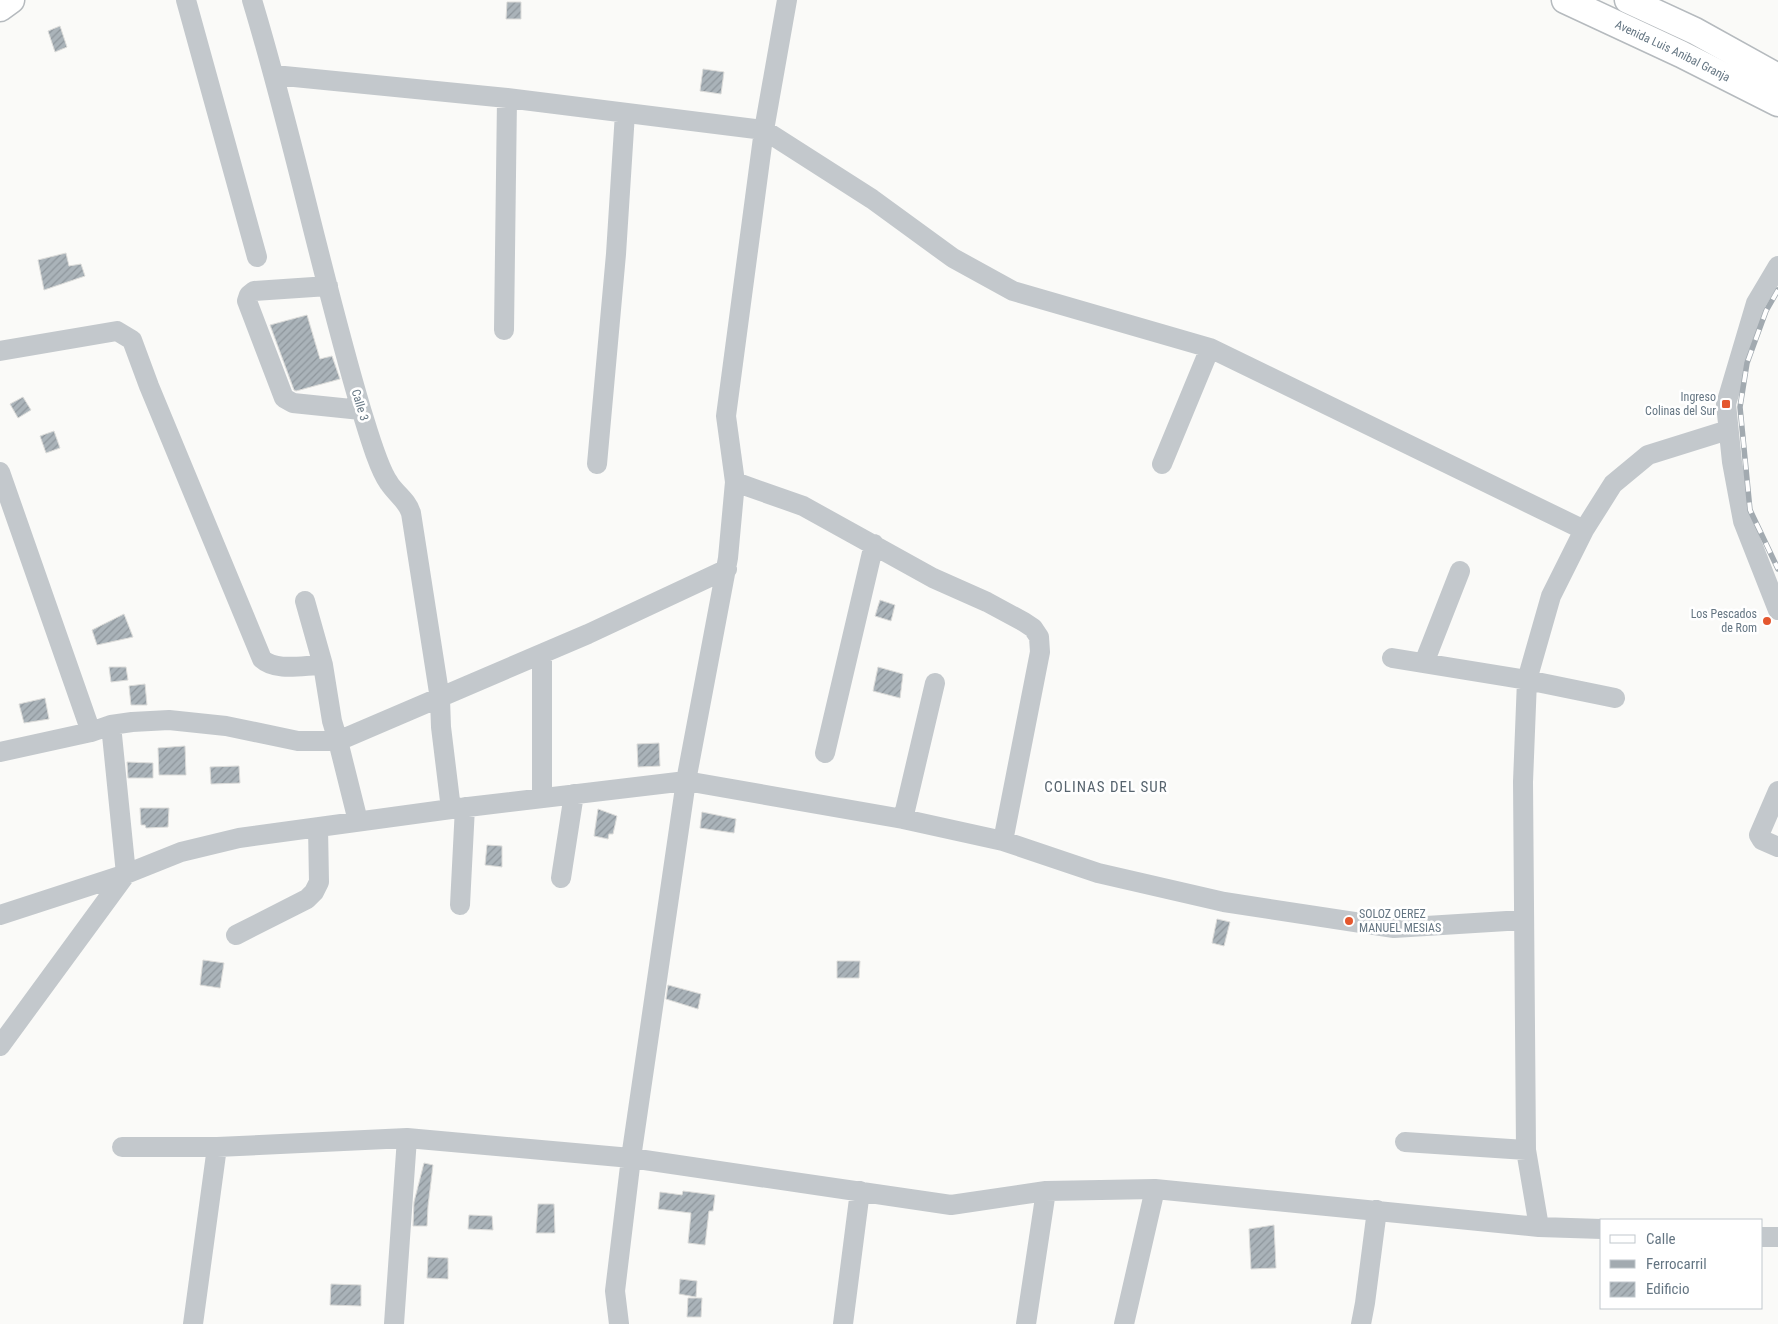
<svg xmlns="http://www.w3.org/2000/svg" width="1778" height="1324" font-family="'Roboto Condensed',sans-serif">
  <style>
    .building { fill: url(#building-hatch); stroke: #dcdcda }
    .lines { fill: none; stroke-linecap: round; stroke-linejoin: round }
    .major-casing { stroke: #b5babe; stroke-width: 29 }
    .minor { stroke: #c3c8cc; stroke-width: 20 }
    .major { stroke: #fff; stroke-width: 26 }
    .rail-casing { stroke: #a2aab0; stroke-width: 5.5 }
    .rail { stroke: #fff; stroke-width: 4; stroke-dasharray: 11; stroke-linecap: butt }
    .poi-dot { fill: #e4572e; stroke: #fff; stroke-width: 2 }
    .labels { text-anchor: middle; stroke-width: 5; stroke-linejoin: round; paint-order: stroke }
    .street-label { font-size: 12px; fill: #657683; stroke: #fff }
    .poi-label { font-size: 12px; fill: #657683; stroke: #fff; text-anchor: end }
    .quarter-label { font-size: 15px; letter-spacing: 1px; fill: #57646e; stroke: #fff }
  </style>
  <defs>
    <pattern id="building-hatch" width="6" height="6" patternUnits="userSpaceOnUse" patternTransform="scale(1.25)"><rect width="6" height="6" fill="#aab3b9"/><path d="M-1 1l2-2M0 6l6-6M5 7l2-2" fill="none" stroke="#8e969c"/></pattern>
  </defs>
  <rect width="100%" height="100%" fill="#fafaf8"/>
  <path class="building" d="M507 2H521V19H506Z
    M60 26 67 47 55 52 48 31Z
    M703 69 724 72 721 94 700 91Z
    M66 253 69 266 81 264 85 276 44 290 38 260Z
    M307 315 320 359 332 356 340 379 296 391 294 390 270 325Z
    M23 397 31 410 18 418 10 404Z
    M54 431 60 448 46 453 40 436Z
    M880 600 895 605 891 621 875 616Z
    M124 614 133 637 97 645 92 630Z
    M109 667H126L128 680 111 682Z
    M878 667 903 674 900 698 873 691Z
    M145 684 147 705H131L129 686Z
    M45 698 49 719 24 723 19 704Z
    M659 743 660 766 638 767 637 744Z
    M185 746 186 775H159L158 748Z
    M127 762 153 763V778H128Z
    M239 766 240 783 211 784 210 767Z
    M140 808H169L168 827 146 828 145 825H141Z
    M598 809 617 816 613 834H609L608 839 594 836Z
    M702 812 736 819 734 833 700 828Z
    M487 845 502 846V867L485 865Z
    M1217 919 1230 922 1224 946 1212 943Z
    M203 960 224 963 220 988 200 985Z
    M837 961H860L859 978H837Z
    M668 985 701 994 698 1009 666 999Z
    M424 1163 433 1165 428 1206 427 1226H413L414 1202Z
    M683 1191 715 1195 713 1211H709L705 1245 688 1243 691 1213 658 1209 660 1192 682 1195Z
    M538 1204H554L555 1233H536Z
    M469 1215 492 1216 493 1230 468 1229Z
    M1274 1225 1276 1268 1251 1269 1249 1229Z
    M428 1257 448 1258V1279L427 1278Z
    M680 1279 697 1281 696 1297 679 1294Z
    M331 1284 361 1285V1306L330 1305Z
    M688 1298H702L701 1317H687Z"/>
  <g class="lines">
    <g class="major-casing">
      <g id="major">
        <path id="s1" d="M1565 0 1681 54 1778 103"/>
        <path d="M1628 0 1695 31 1778 77"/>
        <path d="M0 8 11 0"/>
      </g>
    </g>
    <path class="minor" d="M186 0 257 257
      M252 0C293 135 321 274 361 409 367 428 378 468 389 483 396 494 407 500 411 513L440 699 441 727 451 809
      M274 75 507 98 764 130 872 199 953 258 1013 291 1210 348 1584 530
      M1778 266 1756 303 1726 404 1732 462 1743 521 1778 610
      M328 286 254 291 249 295 247 301 284 398 293 403 361 410
      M504 330 507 98
      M0 351 117 331 132 340 149 386 262 659C276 672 304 665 323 665L332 721 338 741 588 634 727 569
      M597 464 616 254 625 113
      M1162 464 1210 348
      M0 472 91 732
      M735 482 803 506 933 578 987 602 1024 622 1033 628 1039 637 1040 652 1003 841
      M305 601 323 665
      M542 654V798
      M1392 658 1527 680 1615 698
      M1424 663 1460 571
      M0 752 91 732 111 725 132 722 169 720 226 726 298 741H338L358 821
      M825 753 874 544
      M1778 791 1759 835 1762 840 1778 847
      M903 819 935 683
      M561 878 574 794
      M460 905 465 807
      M0 915 126 874 181 852 239 838 451 809 686 781 903 819 1003 841 1098 873 1224 902 1394 928 1523 920
      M236 935 307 899 314 892 319 882 318 827
      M0 1046 126 874 111 725
      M1405 1142 1526 1150
      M122 1147H217L407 1138 631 1158 951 1205 1046 1191 1155 1189 1539 1227 1602 1229
      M1539 1227 1526 1150 1523 782 1527 680 1551 596 1584 530 1613 484 1648 455 1728 430
      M1762 1237H1778
      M193 1324 217 1147
      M394 1324 407 1138
      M619 1324 615 1291 631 1158 686 781 728 558 735 482 726 416 764 130 787 0
      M843 1324 860 1191
      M1026 1324 1046 1191
      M1124 1324 1155 1189
      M1361 1324 1365 1303 1377 1210"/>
    <use href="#major" class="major"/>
    <g class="rail-casing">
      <path id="rail" d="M1778 290 1766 311 1747 363 1740 407 1750 510 1778 569"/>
    </g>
    <use href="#rail" class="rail"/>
  </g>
  <g class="poi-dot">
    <rect x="1721" y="399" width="10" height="10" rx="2.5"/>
    <circle cx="1767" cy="621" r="5"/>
    <circle cx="1349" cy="921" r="5"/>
  </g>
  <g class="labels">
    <g class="street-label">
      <text dy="4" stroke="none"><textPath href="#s1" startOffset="119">Avenida Luis Anibal Granja</textPath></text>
      <text transform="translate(360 405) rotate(73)" y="4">Calle 3</text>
    </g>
    <g class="poi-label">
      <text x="1716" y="401">Ingreso<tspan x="1716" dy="14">Colinas del Sur</tspan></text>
      <text x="1757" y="618">Los Pescados<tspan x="1757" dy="14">de Rom</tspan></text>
      <text x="1359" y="918" text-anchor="start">SOLOZ OEREZ<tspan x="1359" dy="14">MANUEL MESIAS</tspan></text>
    </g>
    <g class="quarter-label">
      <text x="1106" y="792">COLINAS DEL SUR</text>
    </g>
  </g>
  <rect x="1600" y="1219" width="162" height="90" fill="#ffffff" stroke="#c1c8cd"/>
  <rect x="1610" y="1235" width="25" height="8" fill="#ffffff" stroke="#c1c8cd"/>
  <text x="1646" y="1244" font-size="15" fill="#657683">Calle</text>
  <rect x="1610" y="1260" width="25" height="8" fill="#a2aab0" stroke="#c1c8cd"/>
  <text x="1646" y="1269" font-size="15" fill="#657683">Ferrocarril</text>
  <rect x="1610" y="1282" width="25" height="15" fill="url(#building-hatch)" stroke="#c1c8cd"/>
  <text x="1646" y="1294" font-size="15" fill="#657683">Edificio</text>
</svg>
